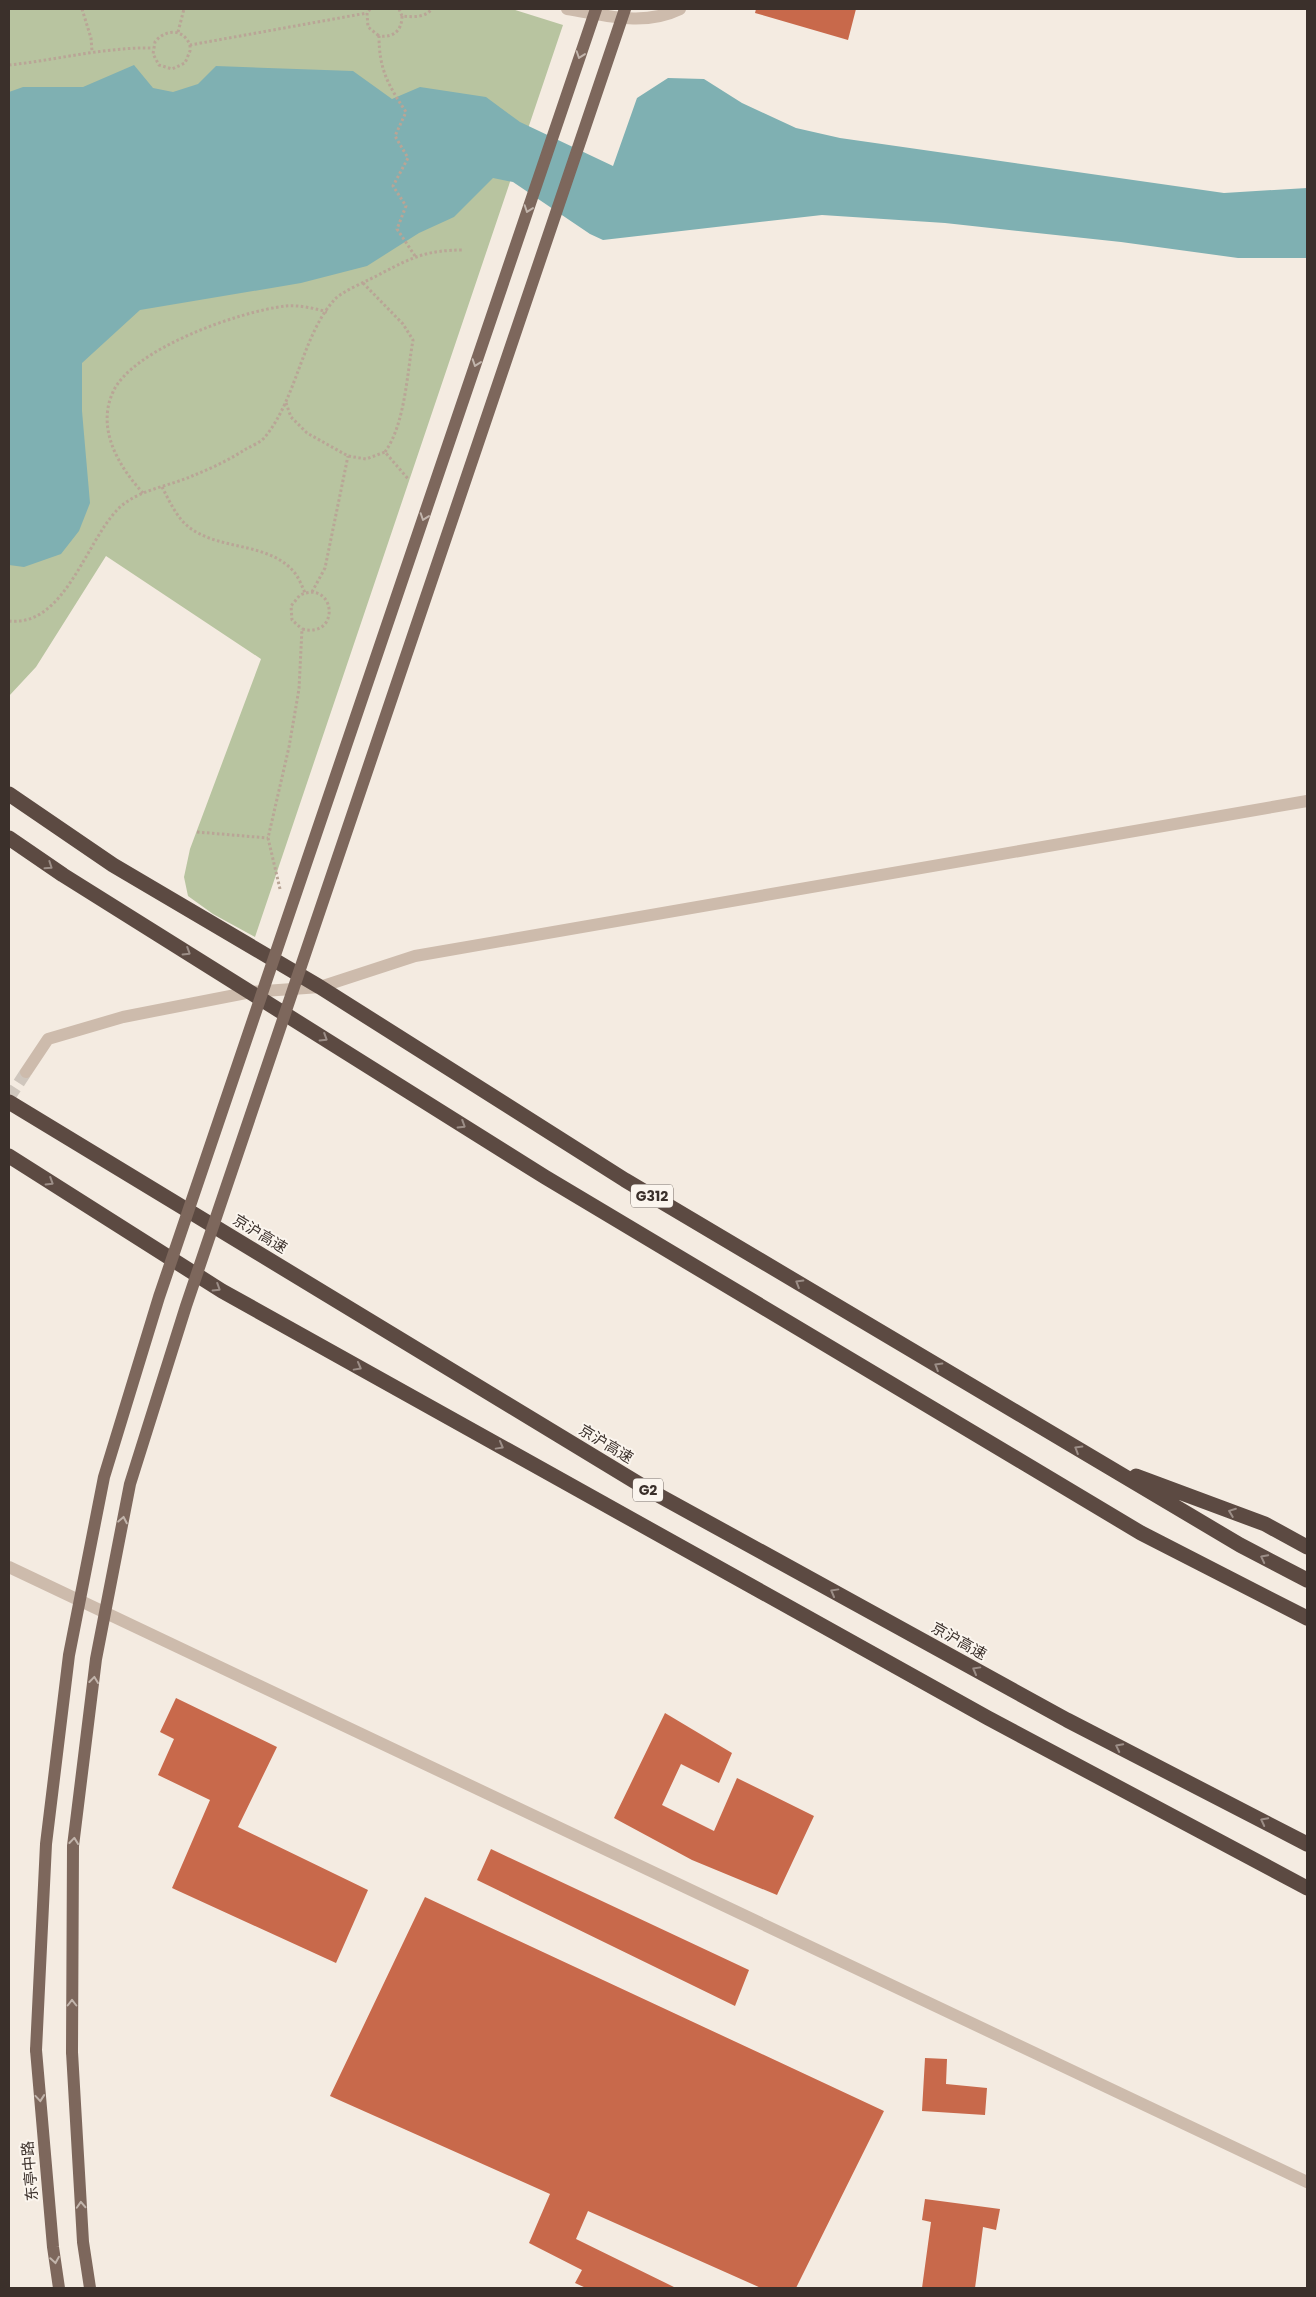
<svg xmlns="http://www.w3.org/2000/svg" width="1316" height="2297" font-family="Poppins,'Noto Sans SC',sans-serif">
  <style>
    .green { fill: #b8c4a0 }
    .water { fill: #7fb0b2 }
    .building { fill: #c8694b }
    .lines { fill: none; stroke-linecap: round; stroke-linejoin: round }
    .minor-tunnel { stroke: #cfc6bd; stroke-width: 12; stroke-dasharray: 12 6; stroke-linecap: butt }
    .path { stroke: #b9a596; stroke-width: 3; stroke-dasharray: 2.5 2.5; stroke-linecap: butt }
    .minor { stroke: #cdbbac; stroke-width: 12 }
    .major { stroke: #7d675c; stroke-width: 12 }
    .highway { stroke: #5c4a42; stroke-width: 15 }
    .major-bridge { stroke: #7d675c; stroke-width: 12 }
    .oneway { stroke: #c2b5ac }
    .oneway2 { stroke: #9c8e87 }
    .labels { text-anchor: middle; stroke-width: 4; stroke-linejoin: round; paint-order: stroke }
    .shield { fill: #fbf5ee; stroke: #756b66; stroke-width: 1 }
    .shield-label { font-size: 14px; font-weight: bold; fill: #3b302b }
    .street-label { font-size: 15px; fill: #3b302b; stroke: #fbf5ee }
  </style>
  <rect width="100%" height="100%" fill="#f4ebe1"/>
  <path class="green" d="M9 9H512L563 25 255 937 213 914 188 896 184 877 190 849 261 659 106 556 36 667 9 696Z"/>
  <path class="water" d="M134 65 153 88 173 92 198 84 216 66 353 71 392 99 420 87 486 97 520 122 613 166 637 98 668 78 704 79 742 103 796 128 840 138 1224 193 1307 188V258H1238L1121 242 945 223 822 215 603 240 590 234 513 182 493 178 454 217 419 233 367 266 301 283 140 310 82 363V411L90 503 79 531 61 554 24 567 9 565V92L23 87H83Z"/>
  <path class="building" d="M756 9H856L848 40 755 13Z
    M176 1698 277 1747 238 1827 368 1890 336 1963 172 1888 210 1800 158 1775 174 1739 160 1732Z
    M665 1713 732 1753 719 1783 681 1764 662 1805 714 1831 737 1778 814 1816 777 1895 692 1860 614 1818Z
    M491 1849 749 1970 735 2006 477 1880Z
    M425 1897 884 2111 796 2288H761L588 2211 576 2239 676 2288H586L575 2283 582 2270 529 2243 550 2194 330 2096Z
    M925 2058 947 2059 946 2084 987 2088 985 2115 922 2111Z
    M925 2199 1000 2209 996 2230 983 2227 975 2288H922L931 2222 922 2220Z"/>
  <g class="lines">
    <path class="minor-tunnel" d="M9 1098 26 1072"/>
    <path class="path" d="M82 9 91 38 92 51
      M370 9 367 13 368 27 379 36
      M399 9 402 16C414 17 424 18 432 9
      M402 16C402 30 394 38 379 36 379 69 388 85 406 112L395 136 408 158 393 186 406 206 397 229 415 256
      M178 32 184 9
      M190 45V51L185 63 172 69 159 65 153 54 155 42C165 29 183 28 190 45L367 13
      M9 65C57 60 104 47 153 48
      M363 283 403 324 413 340C407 374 405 424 385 452
      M286 403 291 417 307 433 348 456 366 459 385 452 409 480
      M162 487C170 502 178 521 193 530 223 550 270 543 294 572 299 578 302 586 305 593
      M143 493C119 467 96 429 113 392 132 349 240 311 286 306 299 305 314 308 327 312
      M312 592 325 568 348 456
      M9 621C64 627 85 544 117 510 136 490 167 487 192 476 210 469 229 460 246 449 252 446 261 442 265 437 297 398 302 335 335 299 344 290 370 280 382 273 413 257 427 250 464 250
      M197 832 268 838
      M280 889 268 838 289 747 299 689 302 629C341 639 336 579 300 595L291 606 292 620 302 629"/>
    <path class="minor" d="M567 9C605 15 643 27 680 9
      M26 1072 48 1039 123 1017 251 992 320 987 415 956 1307 801
      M9 1567 1307 2182"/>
    <path class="major" d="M36 2050 53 2247 59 2288
      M72 2052 83 2242 90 2288"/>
    <path class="highway" d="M9 794 113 865 320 987 625 1180 1240 1545 1307 1580
      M9 838 63 875 545 1177 1141 1533 1307 1618
      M9 1102 649 1490 1067 1720 1307 1844
      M9 1156 222 1291 988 1718 1307 1888
      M1136 1476 1265 1524 1307 1547"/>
    <path class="major-bridge" d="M36 2050 46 1844 69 1655 104 1477 159 1297 596 9
      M72 2052 73 1846 96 1659 130 1484 186 1306 625 9"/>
  </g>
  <defs><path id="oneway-chevron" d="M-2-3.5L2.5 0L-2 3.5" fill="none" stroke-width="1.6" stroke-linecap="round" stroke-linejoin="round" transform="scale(1.25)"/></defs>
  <g class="oneway">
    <use href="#oneway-chevron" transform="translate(580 55) rotate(109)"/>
    <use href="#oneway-chevron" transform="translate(528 209) rotate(109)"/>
    <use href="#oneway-chevron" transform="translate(476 363) rotate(109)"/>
    <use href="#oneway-chevron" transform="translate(424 517) rotate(109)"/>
    <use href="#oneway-chevron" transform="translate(123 1520) rotate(-79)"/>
    <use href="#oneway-chevron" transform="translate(94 1680) rotate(-83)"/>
    <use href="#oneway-chevron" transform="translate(74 1841) rotate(-84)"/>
    <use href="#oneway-chevron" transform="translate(72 2003) rotate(-90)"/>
    <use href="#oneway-chevron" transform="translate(40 2098) rotate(85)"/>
    <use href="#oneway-chevron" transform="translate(81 2205) rotate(-93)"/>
    <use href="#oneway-chevron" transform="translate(55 2260) rotate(81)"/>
  </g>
  <g class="oneway2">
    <use href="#oneway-chevron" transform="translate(49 866) rotate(34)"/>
    <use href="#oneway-chevron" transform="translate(187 952) rotate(32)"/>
    <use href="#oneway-chevron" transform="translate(324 1038) rotate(32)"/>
    <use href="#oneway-chevron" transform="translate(462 1125) rotate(32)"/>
    <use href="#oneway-chevron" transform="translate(50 1182) rotate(32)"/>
    <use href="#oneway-chevron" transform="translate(799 1283) rotate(-149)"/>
    <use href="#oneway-chevron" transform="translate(217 1288) rotate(32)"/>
    <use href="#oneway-chevron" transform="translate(938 1366) rotate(-149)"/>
    <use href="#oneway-chevron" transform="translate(358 1367) rotate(29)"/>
    <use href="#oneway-chevron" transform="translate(500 1446) rotate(29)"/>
    <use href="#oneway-chevron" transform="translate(1078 1449) rotate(-149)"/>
    <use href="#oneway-chevron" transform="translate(1232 1512) rotate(-159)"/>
    <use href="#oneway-chevron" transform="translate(1264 1558) rotate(-153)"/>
    <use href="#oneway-chevron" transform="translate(834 1592) rotate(-151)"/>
    <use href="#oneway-chevron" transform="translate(976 1670) rotate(-151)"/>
    <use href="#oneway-chevron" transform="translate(1119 1747) rotate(-153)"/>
    <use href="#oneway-chevron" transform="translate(1264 1821) rotate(-153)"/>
  </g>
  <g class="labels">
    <g class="shield">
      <rect x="631" y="1184.5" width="42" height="23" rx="4"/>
      <rect x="633" y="1478.5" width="30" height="23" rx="4"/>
    </g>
    <g class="shield-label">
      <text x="652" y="1201">G312</text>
      <text x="648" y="1495">G2</text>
    </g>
    <g class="street-label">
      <text transform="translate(260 1234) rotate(31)" y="5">京沪高速</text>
      <text transform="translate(606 1444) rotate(31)" y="5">京沪高速</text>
      <text transform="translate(959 1641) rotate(29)" y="5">京沪高速</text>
      <text transform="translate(30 2171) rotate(-95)" y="5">东亭中路</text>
    </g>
  </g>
  <rect width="1316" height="2297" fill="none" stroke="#3b302b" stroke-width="20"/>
</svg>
